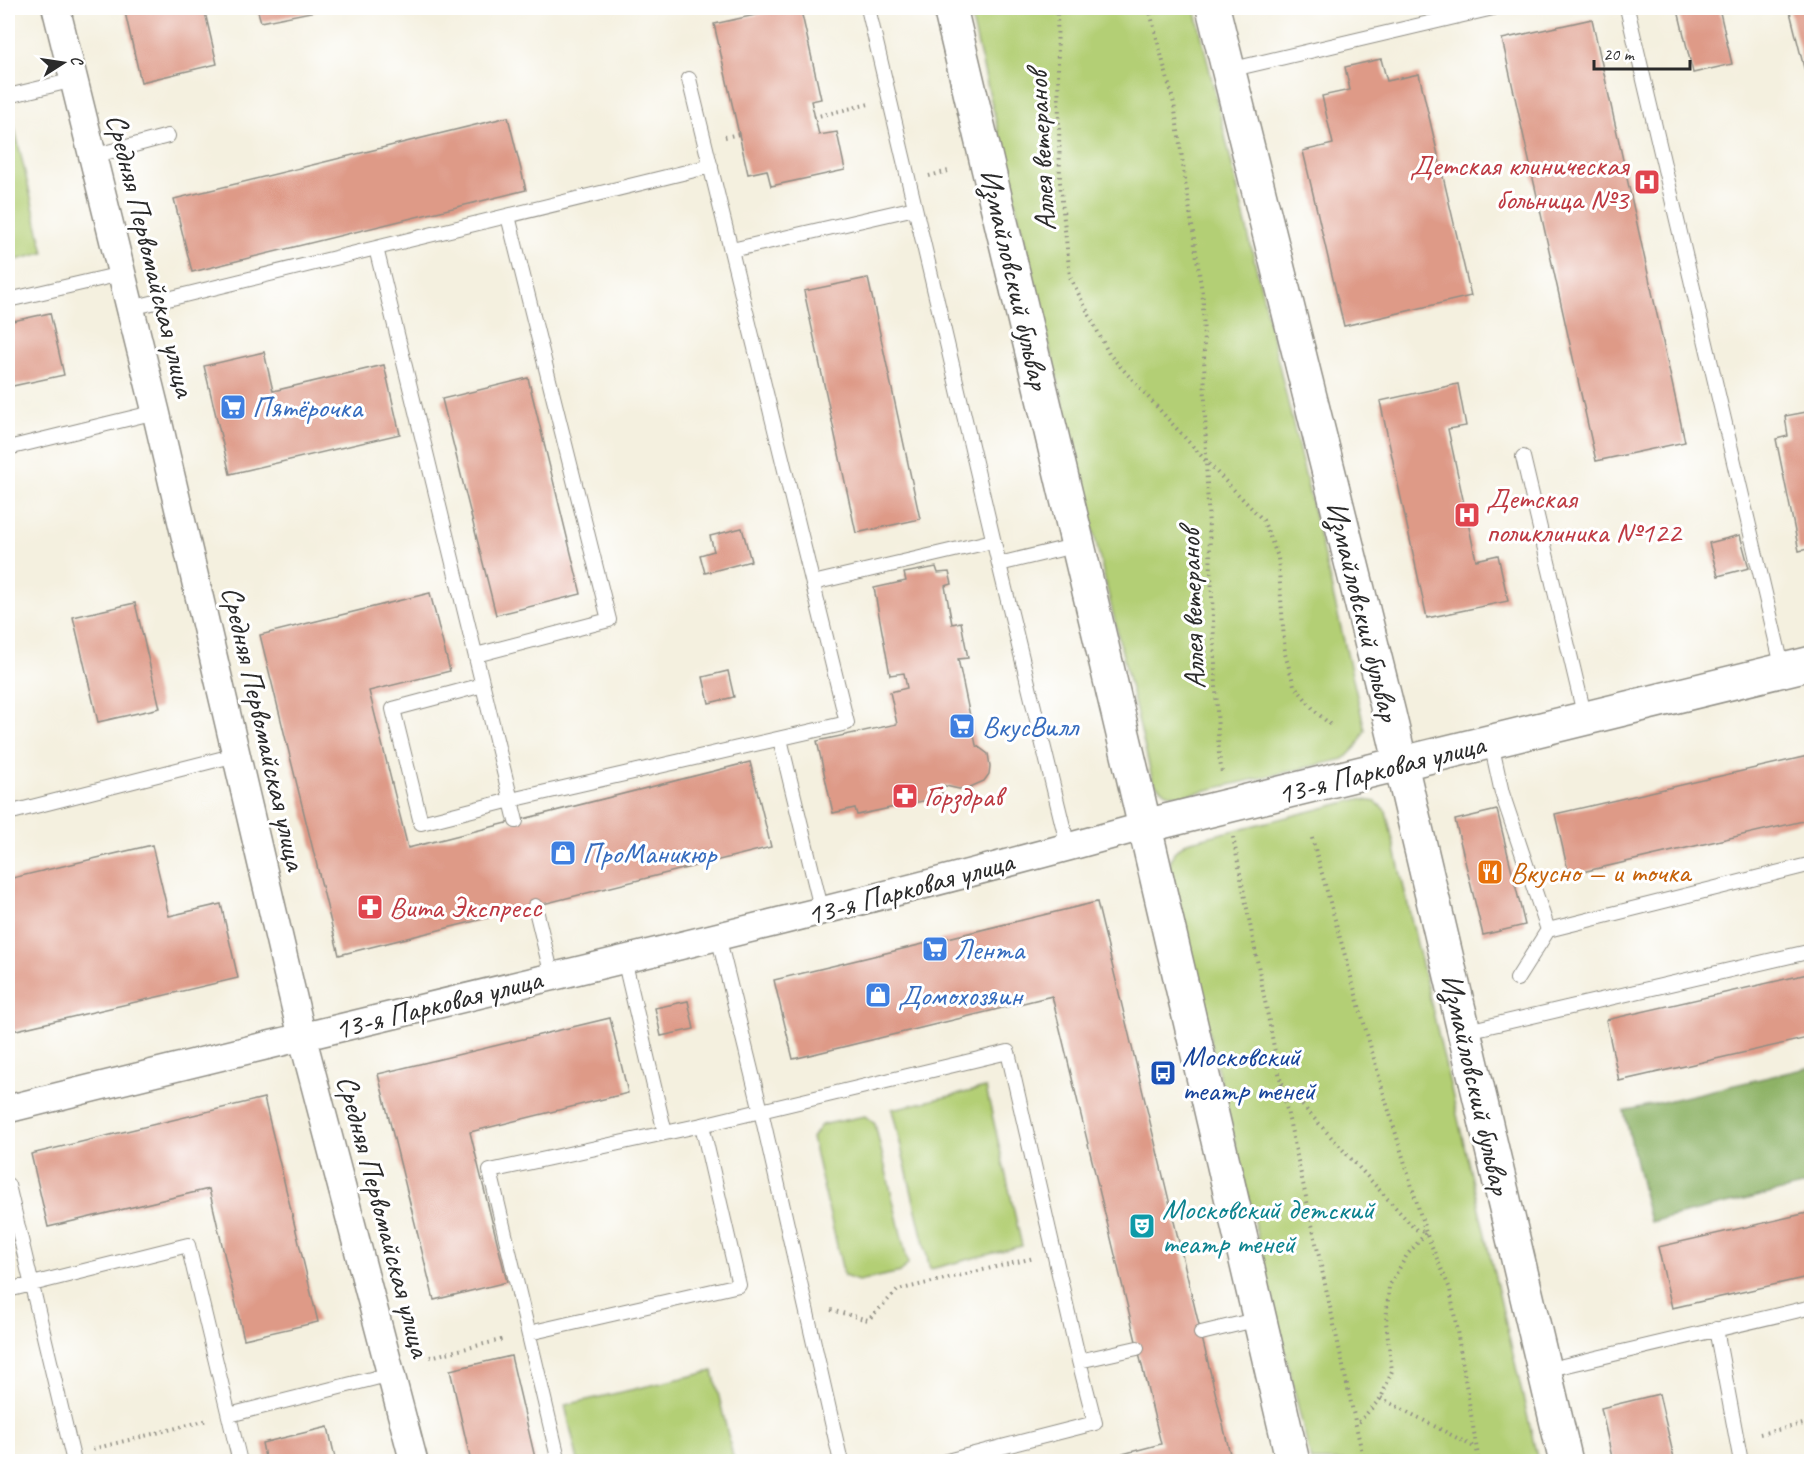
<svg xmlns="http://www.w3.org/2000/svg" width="1819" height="1469" font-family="Caveat,sans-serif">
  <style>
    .green { fill: #b3cf75; stroke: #6f7d50; stroke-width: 1.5 }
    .forest { fill: #8eb266; stroke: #5c6e48; stroke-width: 1.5 }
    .building { fill: #de9a87 }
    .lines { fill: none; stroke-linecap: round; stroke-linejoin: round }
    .service-casing { stroke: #908e85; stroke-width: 16 }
    .minor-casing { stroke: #908e85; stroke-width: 30 }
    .tertiary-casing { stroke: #908e85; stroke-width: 36 }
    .path { stroke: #908e85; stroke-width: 4; stroke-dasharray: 1.5 4.5; stroke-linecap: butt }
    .service { stroke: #fff; stroke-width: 14 }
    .minor { stroke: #fff; stroke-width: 27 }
    .tertiary { stroke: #fff; stroke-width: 33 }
    .labels { text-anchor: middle; stroke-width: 6; stroke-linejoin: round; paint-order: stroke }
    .street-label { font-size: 30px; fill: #2b2b2b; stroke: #fff }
    .health-label { font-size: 30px; fill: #be3a42; stroke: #fff; text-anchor: start }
    .shop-label { font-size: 30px; fill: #366cbe; stroke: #fff; text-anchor: start }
    .food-label { font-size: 30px; fill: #c56008; stroke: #fff; text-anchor: start }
    .transit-label { font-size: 30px; fill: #164399; stroke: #fff; text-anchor: start }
    .culture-label { font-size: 30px; fill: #0d838f; stroke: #fff; text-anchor: start }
  </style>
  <rect width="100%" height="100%" fill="#fff"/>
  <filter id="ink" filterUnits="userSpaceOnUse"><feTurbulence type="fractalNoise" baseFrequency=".0167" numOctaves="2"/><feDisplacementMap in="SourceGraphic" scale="12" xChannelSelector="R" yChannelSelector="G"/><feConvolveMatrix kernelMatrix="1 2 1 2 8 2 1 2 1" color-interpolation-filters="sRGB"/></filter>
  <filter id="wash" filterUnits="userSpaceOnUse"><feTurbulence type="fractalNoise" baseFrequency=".008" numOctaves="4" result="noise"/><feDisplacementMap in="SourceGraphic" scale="24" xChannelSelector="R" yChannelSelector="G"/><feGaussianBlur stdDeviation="1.35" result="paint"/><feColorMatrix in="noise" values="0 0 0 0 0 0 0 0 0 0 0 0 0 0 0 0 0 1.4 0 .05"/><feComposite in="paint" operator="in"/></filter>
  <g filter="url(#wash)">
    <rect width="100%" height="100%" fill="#f4f0df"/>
    <path class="green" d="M969 8H1195L1365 730 1357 746 1344 759 1181 796 1166 793 1153 782Z
      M14 126 44 253 8 262V128Z
      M1359 799 1376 802 1386 811 1538 1461H1311L1169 866 1174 852 1187 842Z
      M986 1088 1022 1246 930 1269 892 1109Z
      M865 1116 875 1124 908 1264 901 1272 858 1281 844 1276 812 1138 821 1125Z
      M713 1371 734 1461H578L565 1405Z"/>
    <path class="forest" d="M1811 1067V1184L1650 1222 1624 1111Z"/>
    <g id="blocks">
      <path class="building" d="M124 8H204L217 64 141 82Z
        M257 8H326V9L261 22Z
        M787 8H800L803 19 821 99 811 101 819 135 837 132 845 170 771 186 767 170 748 174 714 24Z
        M1690 8H1719L1732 64 1693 73 1678 10Z
        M1789 8H1812V96H1811Z
        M1592 19 1685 442 1596 461 1502 39Z
        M1381 59 1387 81 1419 74 1471 296 1344 326 1303 151 1333 144 1322 96 1350 90 1345 67Z
        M508 117 526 190 192 272 174 199Z
        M868 278 920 519 856 533 804 291Z
        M50 313 64 375 8 387V322Z
        M264 352 273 391 384 365 400 434 230 474 204 366Z
        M528 378 581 594 496 615 442 399Z
        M1458 384 1466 426 1448 429 1476 560 1498 555 1508 601 1427 618 1380 401Z
        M1812 411V548L1799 551 1776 439 1788 436 1785 416Z
        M742 528 751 561 705 573 700 555 714 551 710 536Z
        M1740 535 1749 568 1718 576 1709 543Z
        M936 567 938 573 949 572 952 584 945 586 952 624 961 622 968 658 958 659 976 745 988 754 990 766 989 774 984 781 968 788 959 789 941 785 942 797 857 815 855 808 833 813 817 741 897 724 890 692 907 688 904 673 890 675 874 588 906 581 904 573Z
        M430 593 450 671 369 691 408 848 750 762 771 847 339 955 260 635Z
        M135 603 160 708 98 722 73 617Z
        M728 671 734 697 709 703 703 677Z
        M1812 755V819L1569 875 1555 814Z
        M1497 810 1525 925 1483 935 1455 820Z
        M152 845 169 916 221 904 238 978 8 1032V879Z
        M1097 902 1232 1462H1092L1161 1444 1052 996 793 1059 774 980Z
        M1812 973V1037L1619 1081 1606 1020Z
        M688 1001 694 1029 661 1036 655 1008Z
        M610 1018 628 1093 470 1132 507 1282 434 1300 378 1074Z
        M264 1098 318 1322 244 1339 209 1189 48 1227 31 1154Z
        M1812 1212V1276L1672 1308 1658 1247Z
        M511 1356 536 1462H471L450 1370Z
        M1659 1394 1675 1462H1613L1601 1408Z
        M328 1427 336 1462H266L262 1443Z"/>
    </g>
  </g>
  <g filter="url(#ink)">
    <use href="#blocks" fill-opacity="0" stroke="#908e85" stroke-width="1.5"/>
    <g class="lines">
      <g class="service-casing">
        <path id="service" d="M868 8 999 564 1068 847
          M1627 8 1783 670
          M1229 70 1493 8
          M8 96 74 80
          M93 156 168 136
          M376 248 516 821
          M732 250 915 208
          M8 300 121 274
          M131 308 711 166
          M8 448 156 412
          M1523 457 1585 718
          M999 564 1078 545
          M813 583 993 541
          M476 655 609 620 508 216
          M483 685 393 709 421 823 511 800 847 723 689 79
          M780 739 822 912
          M1491 743 1502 793 1548 930 1812 864
          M8 813 236 755
          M535 906 552 976
          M718 936 761 1111 841 1462
          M624 959 665 1133
          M1517 979 1548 930
          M1463 1032 1812 951
          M8 1185 74 1462
          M8 1290 188 1245 240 1462
          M1716 1329 1741 1462
          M529 1333 739 1285 702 1125
          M1201 1333 1259 1319
          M1546 1370 1812 1307
          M229 1415 391 1374
          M559 1462 490 1171 702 1125 1008 1052 1079 1361 1137 1348
          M943 1462 1095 1423 1079 1361"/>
      </g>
      <g class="minor-casing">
        <path id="minor" d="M56 8 156 412 302 1036 414 1462
          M8 1109C386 1014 768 930 1145 826"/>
      </g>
      <g class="tertiary-casing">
        <path id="tertiary" d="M950 8 1133 776 1293 1462
          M1213 8 1389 714 1566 1462
          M1145 826 1812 663"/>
      </g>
      <path class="path" d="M1057 8 1060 182 1070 277 1109 354 1206 461 1263 520 1278 557 1285 654 1294 685 1315 711 1333 727
        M1149 8 1174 104 1203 299 1206 461 1219 755 1222 773
        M814 117 869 104
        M725 137 739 134
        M929 176 952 170
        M1233 837 1281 1083 1364 1462
        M1312 838 1385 1098 1426 1233 1450 1289 1479 1462
        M1282 1083 1415 1229 1426 1233 1407 1255 1389 1286 1386 1322 1392 1371 1381 1398 1357 1424
        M831 1310 868 1320 898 1290 1034 1258
        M430 1357 505 1339
        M1381 1398 1476 1448
        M1760 1434 1812 1422
        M93 1449 208 1420"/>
      <use href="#service" class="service"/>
      <use href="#minor" class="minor"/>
      <use href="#tertiary" class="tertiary"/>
    </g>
  </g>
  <defs>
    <g id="hospital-square" transform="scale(1.35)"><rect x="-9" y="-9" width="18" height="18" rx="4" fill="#e0444e" stroke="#fff"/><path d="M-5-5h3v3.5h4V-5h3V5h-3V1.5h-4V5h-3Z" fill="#fff"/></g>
    <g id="supermarket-square" transform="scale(1.35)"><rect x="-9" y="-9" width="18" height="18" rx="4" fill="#3f7fe0" stroke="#fff"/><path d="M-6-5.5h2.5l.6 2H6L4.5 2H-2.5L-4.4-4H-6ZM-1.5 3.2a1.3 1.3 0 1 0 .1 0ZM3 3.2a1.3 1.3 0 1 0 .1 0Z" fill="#fff"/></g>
    <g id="pharmacy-square" transform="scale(1.35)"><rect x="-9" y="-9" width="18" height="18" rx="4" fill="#e0444e" stroke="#fff"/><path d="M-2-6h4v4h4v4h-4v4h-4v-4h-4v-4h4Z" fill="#fff"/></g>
    <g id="shop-square" transform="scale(1.35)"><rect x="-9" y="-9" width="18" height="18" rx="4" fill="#3f7fe0" stroke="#fff"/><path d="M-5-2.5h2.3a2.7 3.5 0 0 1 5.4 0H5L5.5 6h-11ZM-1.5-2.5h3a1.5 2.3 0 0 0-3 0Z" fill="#fff"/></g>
    <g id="restaurant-square" transform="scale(1.35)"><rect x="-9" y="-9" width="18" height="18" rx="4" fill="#e8710a" stroke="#fff"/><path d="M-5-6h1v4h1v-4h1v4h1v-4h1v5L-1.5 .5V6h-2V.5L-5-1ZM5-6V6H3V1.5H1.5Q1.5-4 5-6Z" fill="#fff"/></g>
    <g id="bus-square" transform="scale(1.35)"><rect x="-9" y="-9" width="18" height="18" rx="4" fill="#1a4fb4" stroke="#fff"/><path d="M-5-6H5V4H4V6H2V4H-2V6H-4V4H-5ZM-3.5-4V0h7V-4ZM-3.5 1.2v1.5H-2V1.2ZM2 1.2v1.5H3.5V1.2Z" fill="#fff"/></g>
    <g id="theatre-square" transform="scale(1.35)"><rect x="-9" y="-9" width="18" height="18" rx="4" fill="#0f9aa8" stroke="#fff"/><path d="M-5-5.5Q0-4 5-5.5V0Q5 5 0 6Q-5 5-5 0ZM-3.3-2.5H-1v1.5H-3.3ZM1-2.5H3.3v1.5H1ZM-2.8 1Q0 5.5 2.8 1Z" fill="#fff"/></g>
  </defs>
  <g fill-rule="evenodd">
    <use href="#hospital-square" x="1647" y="182"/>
    <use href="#supermarket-square" x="233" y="407"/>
    <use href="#hospital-square" x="1467" y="515"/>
    <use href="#supermarket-square" x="962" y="726"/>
    <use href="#pharmacy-square" x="905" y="796"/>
    <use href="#shop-square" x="563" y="853"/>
    <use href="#restaurant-square" x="1490" y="872"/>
    <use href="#pharmacy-square" x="370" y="907"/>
    <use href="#supermarket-square" x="935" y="949"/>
    <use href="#shop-square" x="878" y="995"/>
    <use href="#bus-square" x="1163" y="1073"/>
    <use href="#theatre-square" x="1142" y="1226"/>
  </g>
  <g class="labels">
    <g class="street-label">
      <text transform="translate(1041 151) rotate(-93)" y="10">Аллея ветеранов</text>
      <text transform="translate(151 255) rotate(76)" y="10">Средняя Первомайская улица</text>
      <text transform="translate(1015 279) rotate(77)" y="10">Измайловский бульвар</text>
      <text transform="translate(1192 609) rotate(-92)" y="10">Аллея ветеранов</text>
      <text transform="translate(1363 611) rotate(76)" y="10">Измайловский бульвар</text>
      <text transform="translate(264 728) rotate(77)" y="10">Средняя Первомайская улица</text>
      <text transform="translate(1381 769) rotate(-14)" y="10">13-я Парковая улица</text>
      <text transform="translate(910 888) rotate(-15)" y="10">13-я Парковая улица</text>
      <text transform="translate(438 1004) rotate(-14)" y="10">13-я Парковая улица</text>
      <text transform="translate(1476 1084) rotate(77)" y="10">Измайловский бульвар</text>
      <text transform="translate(384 1216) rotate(75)" y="10">Средняя Первомайская улица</text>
    </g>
    <g class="health-label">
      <text x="1628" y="175" text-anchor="end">Детская клиническая<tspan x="1628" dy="34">больница №3</tspan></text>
      <text x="1486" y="508">Детская<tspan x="1486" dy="34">поликлиника №122</tspan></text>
      <text x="924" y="806">Горздрав</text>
      <text x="389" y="917">Вита Экспресс</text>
    </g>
    <g class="shop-label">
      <text x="252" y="417">Пятёрочка</text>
      <text x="982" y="736">ВкусВилл</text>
      <text x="582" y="863">ПроМаникюр</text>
      <text x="954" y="959">Лента</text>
      <text x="898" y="1005">Домохозяин</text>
    </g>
    <g class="food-label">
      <text x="1510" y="882">Вкусно — и точка</text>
    </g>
    <g class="transit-label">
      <text x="1182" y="1066">Московский<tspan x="1182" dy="34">театр теней</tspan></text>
    </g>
    <g class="culture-label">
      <text x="1162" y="1219">Московский детский<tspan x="1162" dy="34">театр теней</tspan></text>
    </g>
  </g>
  <rect width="1819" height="1469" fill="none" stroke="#fff" stroke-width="30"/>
  <g transform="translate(63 63) rotate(78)" stroke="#ffffff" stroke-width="4.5" paint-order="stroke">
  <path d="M0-4.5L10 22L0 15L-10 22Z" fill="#2b2b2b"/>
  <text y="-9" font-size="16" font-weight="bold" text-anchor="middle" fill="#2b2b2b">С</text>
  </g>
  <path d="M1594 60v9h96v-9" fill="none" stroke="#2b2b2b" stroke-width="3"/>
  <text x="1603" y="60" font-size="18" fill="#2b2b2b" stroke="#ffffff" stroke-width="4.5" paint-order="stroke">20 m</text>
</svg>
